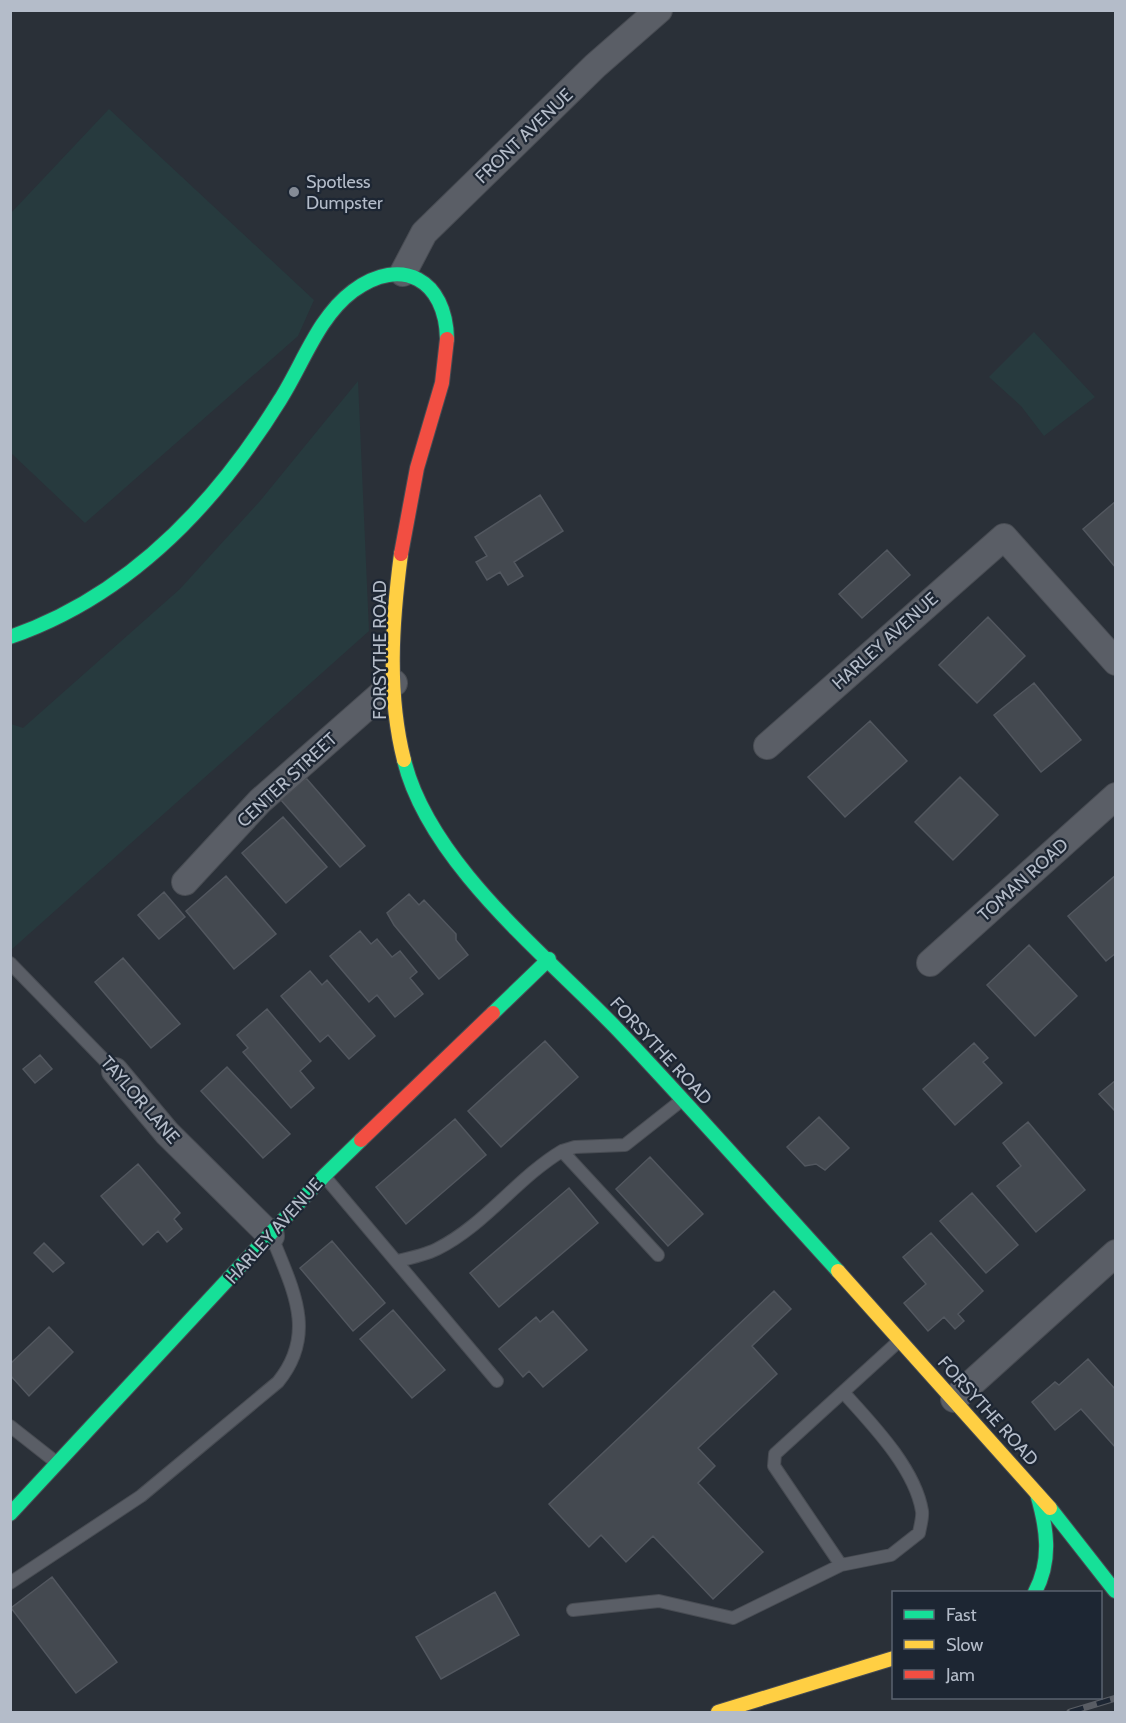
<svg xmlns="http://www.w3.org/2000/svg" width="1126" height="1723" font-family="Cabin,sans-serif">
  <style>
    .green { fill: #273a3e }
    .building { fill: #444950; stroke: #52575f; stroke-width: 1.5 }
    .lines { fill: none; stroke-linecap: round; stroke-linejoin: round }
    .lane-casing { stroke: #484c53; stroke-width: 14 }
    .street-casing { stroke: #484c53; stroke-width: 28 }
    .fast-casing { stroke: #484c53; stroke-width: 16 }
    .slow-casing { stroke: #484c53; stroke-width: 16 }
    .jam-casing { stroke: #484c53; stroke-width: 16 }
    .lane { stroke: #5a5e66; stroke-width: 12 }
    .street { stroke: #5a5e66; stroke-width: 26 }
    .fast { stroke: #16e098; stroke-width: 14 }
    .slow { stroke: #ffcf43; stroke-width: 14 }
    .jam { stroke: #f24e42; stroke-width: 14 }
    .rail-casing { stroke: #595d64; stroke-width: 7 }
    .rail { stroke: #1d2633; stroke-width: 4.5; stroke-dasharray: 14; stroke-linecap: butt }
    .poi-dot { fill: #848b96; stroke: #1d2633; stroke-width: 2 }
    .labels { text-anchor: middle; stroke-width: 4.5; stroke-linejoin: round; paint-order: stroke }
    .street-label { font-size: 18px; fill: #b4bcc9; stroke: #1d2633 }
    .poi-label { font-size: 18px; fill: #b4bcc9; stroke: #1d2633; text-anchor: start }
  </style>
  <rect width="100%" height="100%" fill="#2a3038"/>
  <path class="green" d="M109 109 314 300 298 336 85 523 11 453V213Z
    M1034 332 1095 397 1044 436 1021 406 989 377Z
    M358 381 369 631 11 950V724L23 728 180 589 260 501Z"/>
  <path class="building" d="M540 495 563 531 514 562 523 576 508 585 500 572 487 580 476 562 487 556 475 537Z
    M1116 501V568L1083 529Z
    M887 550 910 575 862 618 839 594Z
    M988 617 1025 656 977 703 939 665Z
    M1034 683 1081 740 1041 772 994 715Z
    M870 721 907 761 845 817 808 777Z
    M960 777 998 815 953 860 915 822Z
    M306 778 365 846 340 867 281 800Z
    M283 817 327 867 286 903 242 853Z
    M1116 875V953L1106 961 1068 916Z
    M226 876 276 934 234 969 186 911Z
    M164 892 185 917 159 939 138 915Z
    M409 894 419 905 424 900 456 934V940L468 955 439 979 394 925 387 913Z
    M360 931 371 944 377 939 392 957 400 951 417 972 410 978 423 994 395 1017 377 995 369 1002 330 956Z
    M1029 945 1077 996 1035 1036 987 985Z
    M123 958 180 1024 151 1048 95 982Z
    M310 971 322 985 327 980 375 1036 349 1059 328 1035 320 1042 281 996Z
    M267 1009 311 1061 300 1071 314 1088 291 1108 243 1052 248 1048 237 1035Z
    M545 1041 578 1077 501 1147 468 1111Z
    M974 1043 988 1058 983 1062 1002 1083 955 1125 923 1089Z
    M40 1055 52 1069 35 1083 23 1069Z
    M227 1067 290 1134 263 1158 201 1091Z
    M1116 1080V1112L1099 1094Z
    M819 1117 849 1148 825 1170 816 1164 805 1166 787 1147Z
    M455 1119 486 1155 406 1224 376 1187Z
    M1028 1122 1085 1190 1036 1232 997 1186 1021 1166 1003 1143Z
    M650 1157 703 1214 668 1246 616 1189Z
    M138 1164 180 1213 174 1219 182 1229 167 1242 158 1231 143 1245 101 1196Z
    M569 1188 598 1223 499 1307 470 1273Z
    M972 1193 1018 1245 986 1273 940 1221Z
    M931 1233 983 1291 958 1314 964 1321 955 1329 944 1317 928 1331 904 1303 926 1284 903 1257Z
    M332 1241 385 1303 353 1331 300 1268Z
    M44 1243 64 1263 53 1272 34 1253Z
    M774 1291 791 1309 752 1346 777 1374 698 1448 715 1466 698 1483 763 1552 713 1599 653 1536 626 1562 601 1535 589 1547 549 1504Z
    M393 1310 445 1370 412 1398 360 1339Z
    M553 1311 587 1350 543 1387 529 1371 523 1377 499 1349 536 1317 540 1322Z
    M49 1327 73 1352 29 1396 10 1375V1364Z
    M1088 1359 1116 1390V1448L1081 1409 1055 1430 1032 1402 1055 1382 1059 1385Z
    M52 1577 117 1662 76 1693 11 1608Z
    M495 1592 519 1635 441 1679 416 1637Z"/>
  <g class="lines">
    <g class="lane-casing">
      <path id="lane" d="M10 963 115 1071
        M562 1151 575 1147 625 1145 682 1100
        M325 1177 497 1381
        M397 1261C411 1258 425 1255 437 1249 485 1225 517 1178 562 1151L658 1255
        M10 1426 57 1463
        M841 1565 891 1555 919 1533C920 1527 923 1517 922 1511 915 1468 871 1423 843 1392
        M10 1583 141 1496 278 1382C318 1333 292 1288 272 1237
        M573 1610 659 1601 733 1618 841 1565 774 1466 775 1454 899 1341"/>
    </g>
    <g class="street-casing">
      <path id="street" d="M403 273 424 233 595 66 659 10
        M767 746 1004 537 1116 662
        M185 882 260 801 394 683
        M930 963 1116 796
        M115 1071 167 1133 271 1236
        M954 1399 1116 1253"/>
    </g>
    <g class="fast-casing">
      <path id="fast" d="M10 637C129 596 215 505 280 400 303 364 318 317 353 291 402 255 446 280 447 339
        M404 760C429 863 546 955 617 1029 692 1108 764 1190 838 1271
        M493 1013 549 959
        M1050 1508 1115 1591
        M10 1514 324 1176 361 1140
        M1035 1592C1052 1560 1047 1528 1037 1494"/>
    </g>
    <g class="slow-casing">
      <path id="slow" d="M401 554C392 622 387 693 404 760
        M838 1271 1050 1508
        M718 1712 894 1658"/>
    </g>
    <g class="jam-casing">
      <path id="jam" d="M401 554 417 468 442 383 447 339
        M361 1140 493 1013"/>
    </g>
    <use href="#lane" class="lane"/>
    <use href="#street" class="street"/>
    <use href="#fast" class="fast"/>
    <use href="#slow" class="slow"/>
    <use href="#jam" class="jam"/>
    <g class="rail-casing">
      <path id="rail" d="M1070 1712 1116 1698"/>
    </g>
    <use href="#rail" class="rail"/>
  </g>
  <circle class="poi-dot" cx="294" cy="192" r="6"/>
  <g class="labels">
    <g class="street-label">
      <text transform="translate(524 136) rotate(-44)" y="6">FRONT AVENUE</text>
      <text transform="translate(885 641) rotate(-42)" y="6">HARLEY AVENUE</text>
      <text transform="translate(380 650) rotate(-90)" y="6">FORSYTHE ROAD</text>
      <text transform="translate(287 780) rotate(-43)" y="6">CENTER STREET</text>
      <text transform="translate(1023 880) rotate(-42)" y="6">TOMAN ROAD</text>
      <text transform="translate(661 1051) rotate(47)" y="6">FORSYTHE ROAD</text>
      <text transform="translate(140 1100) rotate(49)" y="6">TAYLOR LANE</text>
      <text transform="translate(274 1231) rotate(-48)" y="6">HARLEY AVENUE</text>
      <text transform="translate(988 1411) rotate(48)" y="6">FORSYTHE ROAD</text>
    </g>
    <g class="poi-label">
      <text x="306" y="188">Spotless<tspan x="306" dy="21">Dumpster</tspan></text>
    </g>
  </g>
  <rect width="1126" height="1723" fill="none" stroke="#b4bcc9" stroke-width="24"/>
  <rect x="892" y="1591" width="210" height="108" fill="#1d2633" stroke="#59626f" stroke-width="1.5"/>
  <rect x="904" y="1610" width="30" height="9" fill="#16e098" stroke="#59626f" stroke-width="1.5"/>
  <text x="946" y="1621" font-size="18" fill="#b4bcc9">Fast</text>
  <rect x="904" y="1640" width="30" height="9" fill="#ffcf43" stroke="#59626f" stroke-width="1.5"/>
  <text x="946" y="1651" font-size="18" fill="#b4bcc9">Slow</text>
  <rect x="904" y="1670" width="30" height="9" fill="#f24e42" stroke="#59626f" stroke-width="1.5"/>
  <text x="946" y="1681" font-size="18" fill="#b4bcc9">Jam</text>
</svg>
